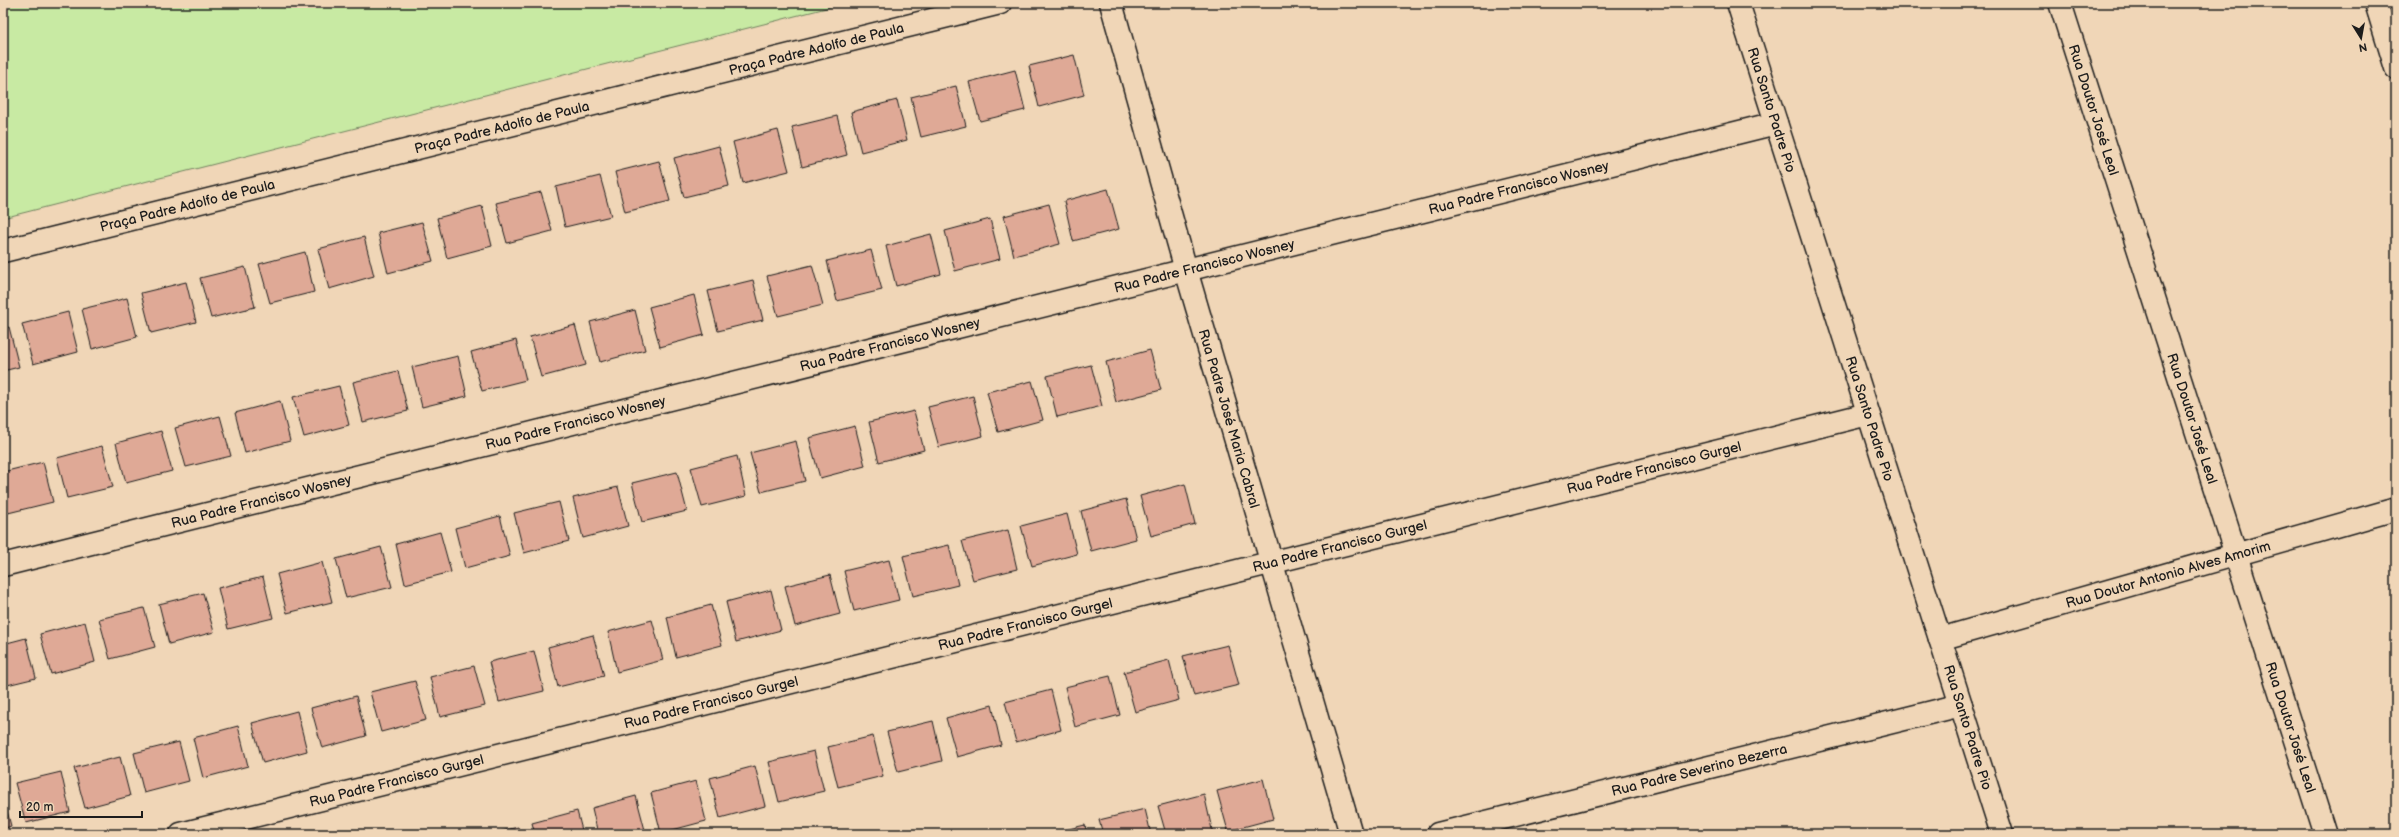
<svg xmlns="http://www.w3.org/2000/svg" width="2399" height="837" font-family="'Balsamiq Sans',sans-serif">
  <style>
    .green { fill: #c8eaa3; stroke: #728360 }
    .building { fill: #dfa996; stroke: #1c1c1c }
    .lines { fill: none; stroke-linecap: round; stroke-linejoin: round }
    .minor-casing { stroke: #1c1c1c; stroke-width: 25 }
    .minor { stroke: #f0d6b7; stroke-width: 22 }
    .labels { text-anchor: middle; stroke-width: 3; stroke-linejoin: round; paint-order: stroke }
    .street-label { font-size: 14px; fill: #1c1c1c; stroke: #f0d6b7 }
  </style>
  <rect width="100%" height="100%" fill="#f0d6b7"/>
  <filter id="ink" filterUnits="userSpaceOnUse"><feTurbulence type="fractalNoise" baseFrequency=".025" numOctaves="2"/><feDisplacementMap in="SourceGraphic" scale="8" xChannelSelector="R" yChannelSelector="G"/><feConvolveMatrix kernelMatrix="1 2 1 2 8 2 1 2 1" color-interpolation-filters="sRGB"/></filter>
  <g filter="url(#ink)">
    <path class="green" d="M3 3H846L3 218Z"/>
    <path class="building" d="M1074 55 1084 95 1039 107 1029 66Z
      M1015 70 1025 110 980 121 969 82Z
      M956 86 966 126 921 137 911 97Z
      M897 100 907 140 861 152 851 112Z
      M837 116 847 155 802 167 792 127Z
      M778 130 789 171 743 183 733 142Z
      M719 146 729 186 684 197 674 158Z
      M659 161 670 201 625 212 615 172Z
      M600 176 611 216 565 227 556 187Z
      M1108 189 1119 229 1073 241 1064 201Z
      M541 192 552 231 507 243 496 203Z
      M1049 204 1060 244 1014 256 1004 216Z
      M482 206 492 246 447 258 437 218Z
      M990 219 1000 259 955 271 945 231Z
      M422 222 433 261 388 273 378 233Z
      M931 234 941 274 896 286 886 246Z
      M364 237 374 276 329 289 318 249Z
      M871 250 882 290 837 301 827 261Z
      M305 252 314 292 270 303 259 264Z
      M812 265 823 305 778 316 767 276Z
      M245 267 255 307 211 318 200 278Z
      M753 280 763 320 718 331 708 291Z
      M186 282 196 322 151 333 141 293Z
      M694 295 704 335 660 347 649 307Z
      M127 298 137 337 92 349 82 309Z
      M635 310 645 350 600 362 590 322Z
      M68 312 78 352 33 364 22 324Z
      M575 325 586 365 541 377 530 337Z
      M9 327 19 367 3 371V329Z
      M516 340 526 380 482 391 471 352Z
      M1150 350 1161 390 1116 402 1106 362Z
      M458 356 467 396 422 407 412 367Z
      M1091 365 1102 406 1057 417 1047 376Z
      M398 371 408 411 363 422 353 382Z
      M1032 381 1043 420 998 432 987 392Z
      M339 386 349 425 304 437 293 397Z
      M973 396 983 436 939 447 928 407Z
      M280 401 290 441 245 453 235 413Z
      M914 411 924 450 879 462 869 422Z
      M220 416 231 456 186 467 175 428Z
      M855 426 865 466 820 478 809 438Z
      M161 431 172 471 126 483 116 443Z
      M796 441 805 481 761 492 750 453Z
      M102 446 113 487 67 498 57 458Z
      M737 456 746 496 702 507 691 468Z
      M43 462 53 502 8 513 3 493V472Z
      M677 472 687 511 642 522 632 483Z
      M1185 484 1195 524 1151 536 1140 496Z
      M618 487 628 526 583 538 573 498Z
      M1126 499 1136 539 1091 551 1081 511Z
      M559 502 569 541 524 553 514 513Z
      M1067 514 1077 554 1032 566 1021 526Z
      M500 516 510 556 465 568 455 528Z
      M1008 530 1017 569 973 580 962 541Z
      M440 532 451 572 405 584 396 544Z
      M949 545 958 585 913 596 903 556Z
      M381 547 392 587 346 598 336 559Z
      M889 560 899 600 854 611 844 571Z
      M322 562 332 602 287 613 277 574Z
      M830 575 840 614 795 626 785 586Z
      M263 577 273 618 228 629 218 588Z
      M771 590 781 630 736 642 726 602Z
      M203 593 214 632 169 644 159 604Z
      M711 605 722 645 676 657 667 617Z
      M144 608 155 647 110 659 99 619Z
      M652 620 663 660 617 672 608 632Z
      M85 622 95 662 51 674 40 634Z
      M593 635 604 676 558 687 548 647Z
      M26 638 36 678 3 686V644Z
      M1228 645 1239 685 1194 696 1183 656Z
      M534 651 544 691 499 702 489 662Z
      M1169 660 1179 700 1135 712 1124 672Z
      M474 666 485 706 440 717 430 677Z
      M1110 676 1120 715 1075 727 1065 687Z
      M415 681 426 720 381 732 370 692Z
      M1051 690 1061 730 1016 742 1005 702Z
      M356 696 366 736 322 748 311 708Z
      M992 705 1001 745 957 757 946 718Z
      M297 711 307 751 263 763 252 723Z
      M933 721 942 761 898 772 887 732Z
      M238 726 248 766 203 778 193 738Z
      M873 736 883 776 838 787 828 747Z
      M179 742 189 781 144 793 134 753Z
      M814 751 824 791 779 802 769 762Z
      M120 757 130 796 85 808 74 768Z
      M755 766 765 806 720 818 710 778Z
      M61 772 70 812 26 823 15 783Z
      M1263 779 1273 819 1228 831 1217 791Z
      M696 781 706 821 661 833 651 793Z
      M1204 794 1213 834H1166L1158 806Z
      M3 795 11 826 3 829Z
      M636 796 646 834H598L592 808Z
      M1145 809 1151 834H1103L1099 820Z
      M577 811 583 834H535L532 823Z
      M1085 825 1087 834H1048Z
      M518 827 520 834H490Z"/>
    <g class="lines">
      <g class="minor-casing">
        <g id="minor">
          <path id="s1" d="M1111 3 1186 270 1351 834"/>
          <path id="s2" d="M1738 3 2002 834"/>
          <path id="s3" d="M2060 3 2325 834"/>
          <path d="M2376 3 2396 68"/>
          <path id="s4" d="M3 251 1000 3"/>
          <path id="s5" d="M3 565 1776 123"/>
          <path id="s6" d="M1940 639 2396 509"/>
          <path id="s7" d="M181 834 1868 414"/>
          <path id="s8" d="M1438 834 1961 705"/>
        </g>
      </g>
      <use href="#minor" class="minor"/>
    </g>
  </g>
  <g class="labels">
    <g class="street-label">
      <text dy="5" stroke="none"><textPath href="#s4" startOffset="838">Praça Padre Adolfo de Paula</textPath></text>
      <text dy="5" stroke="none"><textPath href="#s2" startOffset="112">Rua Santo Padre Pio</textPath></text>
      <text dy="5" stroke="none"><textPath href="#s3" startOffset="112">Rua Doutor José Leal</textPath></text>
      <text dy="5" stroke="none"><textPath href="#s4" startOffset="514">Praça Padre Adolfo de Paula</textPath></text>
      <text dy="5" stroke="none"><textPath href="#s5" startOffset="1562">Rua Padre Francisco Wosney</textPath></text>
      <text dy="5" stroke="none"><textPath href="#s4" startOffset="190">Praça Padre Adolfo de Paula</textPath></text>
      <text dy="5" stroke="none"><textPath href="#s5" startOffset="1238">Rua Padre Francisco Wosney</textPath></text>
      <text dy="5" stroke="none"><textPath href="#s5" startOffset="914">Rua Padre Francisco Wosney</textPath></text>
      <text dy="5" stroke="none"><textPath href="#s1" startOffset="432">Rua Padre José Maria Cabral</textPath></text>
      <text dy="5" stroke="none"><textPath href="#s2" startOffset="436">Rua Santo Padre Pio</textPath></text>
      <text dy="5" stroke="none"><textPath href="#s3" startOffset="436">Rua Doutor José Leal</textPath></text>
      <text dy="5" stroke="none"><textPath href="#s5" startOffset="590">Rua Padre Francisco Wosney</textPath></text>
      <text dy="5" stroke="none"><textPath href="#s7" startOffset="1518">Rua Padre Francisco Gurgel</textPath></text>
      <text dy="5" stroke="none"><textPath href="#s5" startOffset="266">Rua Padre Francisco Wosney</textPath></text>
      <text dy="5" stroke="none"><textPath href="#s7" startOffset="1194">Rua Padre Francisco Gurgel</textPath></text>
      <text dy="5" stroke="none"><textPath href="#s6" startOffset="237">Rua Doutor Antonio Alves Amorim</textPath></text>
      <text dy="5" stroke="none"><textPath href="#s7" startOffset="870">Rua Padre Francisco Gurgel</textPath></text>
      <text dy="5" stroke="none"><textPath href="#s7" startOffset="546">Rua Padre Francisco Gurgel</textPath></text>
      <text dy="5" stroke="none"><textPath href="#s2" startOffset="760">Rua Santo Padre Pio</textPath></text>
      <text dy="5" stroke="none"><textPath href="#s3" startOffset="760">Rua Doutor José Leal</textPath></text>
      <text dy="5" stroke="none"><textPath href="#s8" startOffset="269">Rua Padre Severino Bezerra</textPath></text>
      <text dy="5" stroke="none"><textPath href="#s7" startOffset="222">Rua Padre Francisco Gurgel</textPath></text>
    </g>
  </g>
  <rect width="2399" height="837" fill="none" stroke="#f0d6b7" stroke-width="16"/>
  <rect x="8" y="8" width="2383" height="821" fill="none" stroke="#1c1c1c" stroke-width="1.5" filter="url(#ink)"/>
  <g transform="translate(2361 38) rotate(169)" stroke="#f0d6b7" stroke-width="3" paint-order="stroke">
  <path d="M0-3L7 15L0 10L-7 15Z" fill="#1c1c1c"/>
  <text y="-6" font-size="11" font-weight="bold" text-anchor="middle" fill="#1c1c1c">N</text>
  </g>
  <path d="M20 811v6h122v-6" fill="none" stroke="#1c1c1c" stroke-width="2"/>
  <text x="26" y="811" font-size="12" fill="#1c1c1c" stroke="#f0d6b7" stroke-width="3" paint-order="stroke">20 m</text>
</svg>
